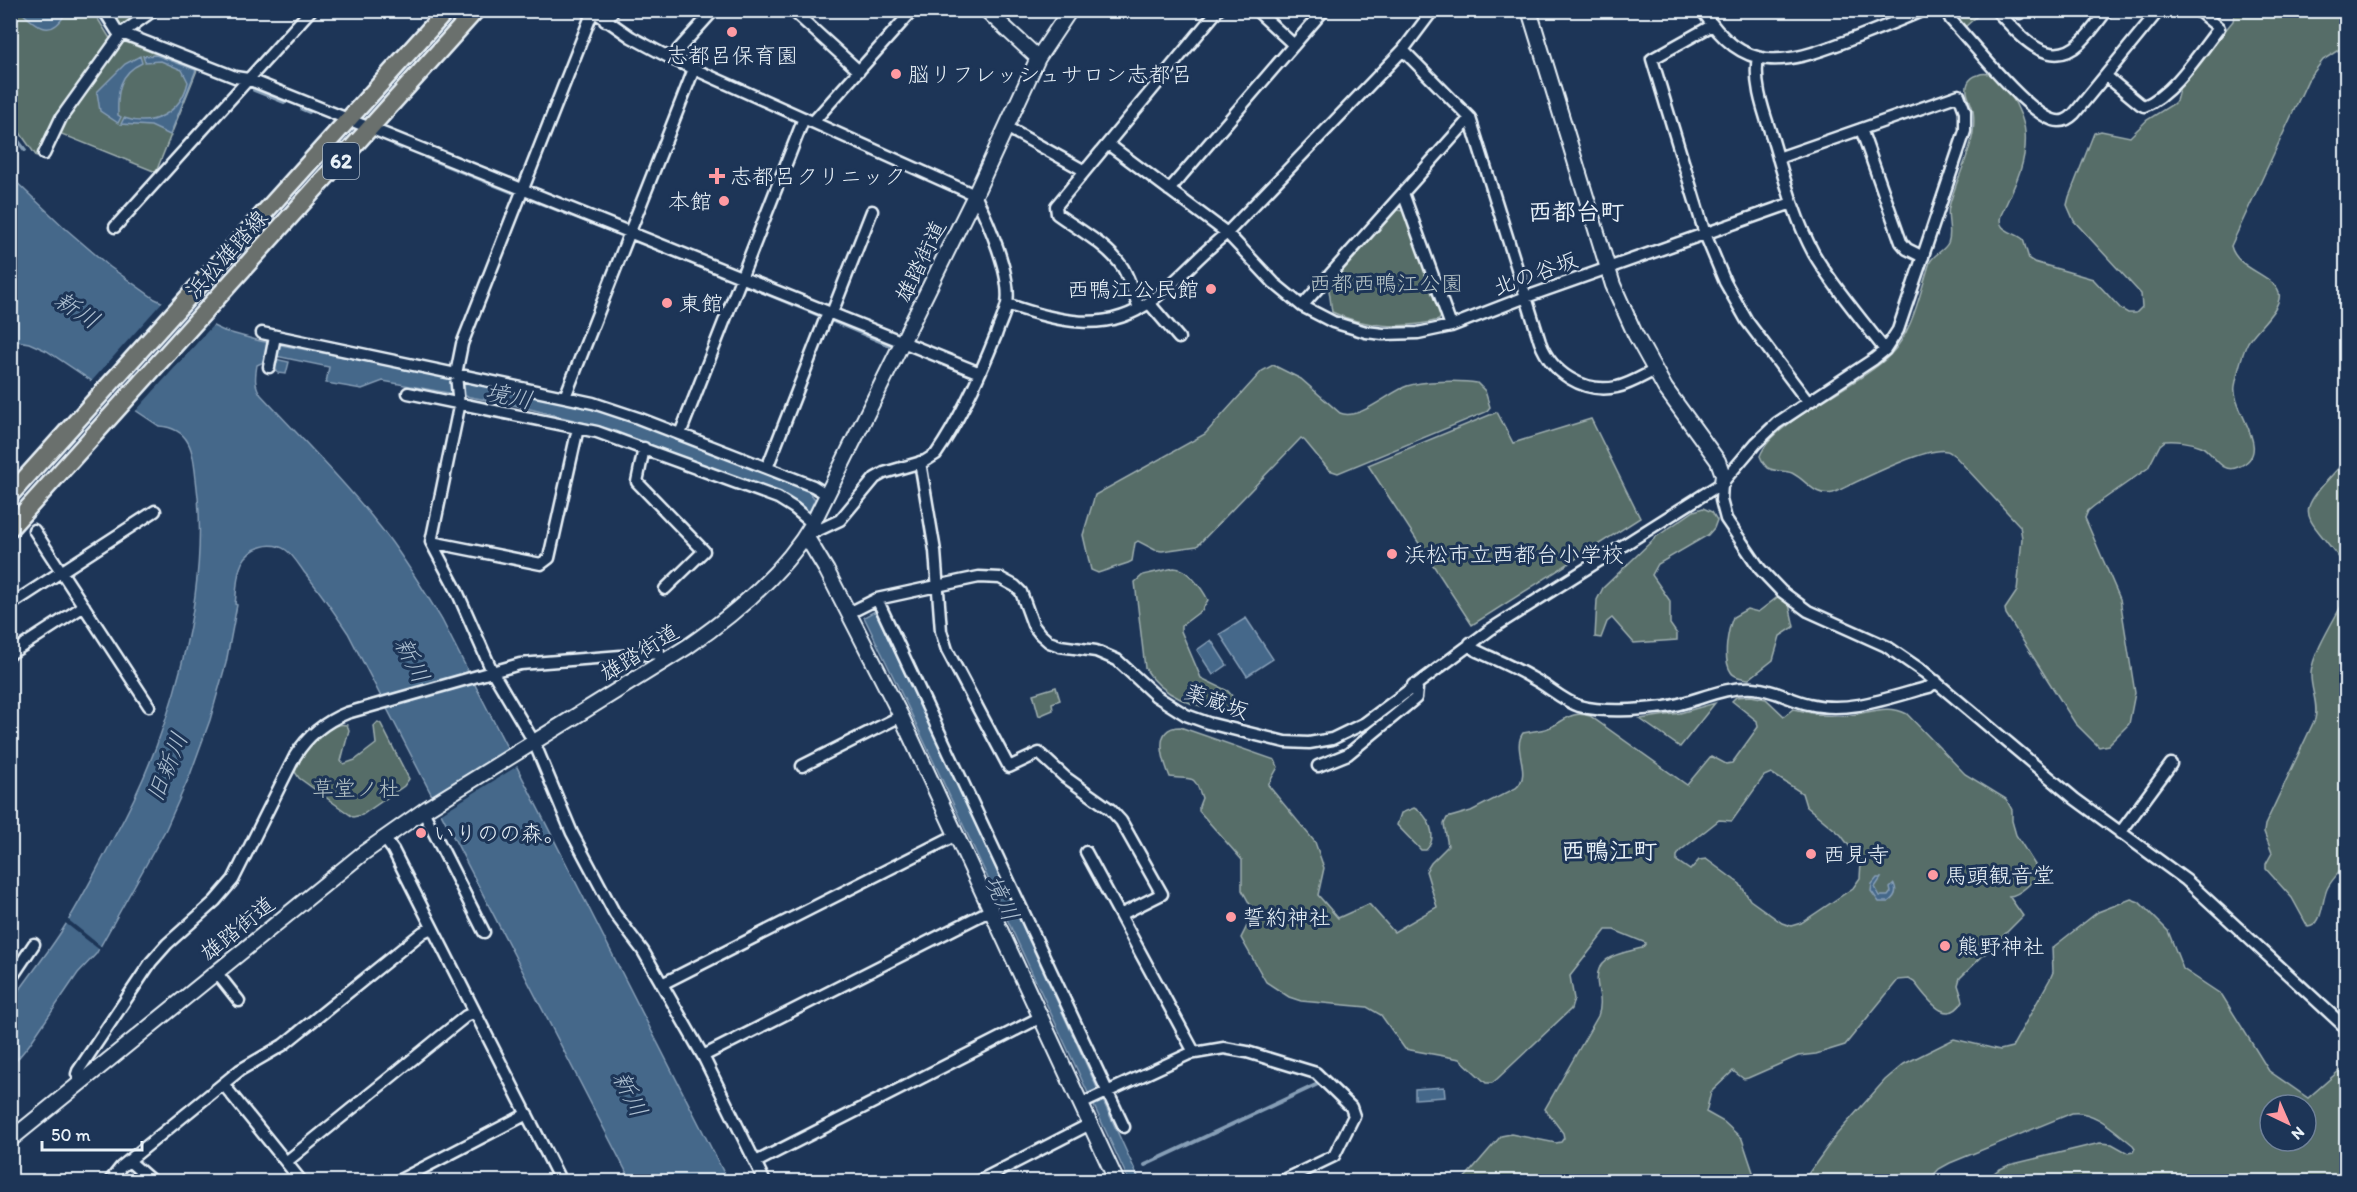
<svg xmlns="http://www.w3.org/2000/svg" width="2357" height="1192" font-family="Itim,'Klee One',sans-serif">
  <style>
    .green { fill: #566d68; stroke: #9fafb0; stroke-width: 1.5; fill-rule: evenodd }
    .water { fill: #44678a; stroke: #869eb6; stroke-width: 1.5 }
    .pier { fill: #1d3557 }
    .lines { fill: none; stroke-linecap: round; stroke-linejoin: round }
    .stream { stroke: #869eb6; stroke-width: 4 }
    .minor-casing { stroke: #e8f1f8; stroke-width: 15 }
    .tertiary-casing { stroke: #e8f1f8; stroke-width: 18 }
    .primary-casing { stroke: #e8f1f8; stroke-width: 21 }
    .minor { stroke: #1d3557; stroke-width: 10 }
    .tertiary { stroke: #1d3557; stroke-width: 14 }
    .primary { stroke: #6b706d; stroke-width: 16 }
    .poi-dot { fill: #ff9aa2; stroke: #1d3557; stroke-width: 2 }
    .labels { text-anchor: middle; stroke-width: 6; stroke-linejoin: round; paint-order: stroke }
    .shield { fill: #1d3557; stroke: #abb9c8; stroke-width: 1.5 }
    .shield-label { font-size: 21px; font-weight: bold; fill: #e8f1f8 }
    .poi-label { font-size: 22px; fill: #e8f1f8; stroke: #1d3557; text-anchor: start }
    .street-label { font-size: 22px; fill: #e8f1f8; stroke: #1d3557 }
    .park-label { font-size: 22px; fill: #b5c3c6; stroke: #1d3557 }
    .neighbourhood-label { font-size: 24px; font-weight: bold; fill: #e8f1f8; stroke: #1d3557 }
    .water-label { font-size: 24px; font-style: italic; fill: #afc1d2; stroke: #1d3557 }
  </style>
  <rect width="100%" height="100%" fill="#1d3557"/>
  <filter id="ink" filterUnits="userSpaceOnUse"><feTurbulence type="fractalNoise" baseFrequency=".0167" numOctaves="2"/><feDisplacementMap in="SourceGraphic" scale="12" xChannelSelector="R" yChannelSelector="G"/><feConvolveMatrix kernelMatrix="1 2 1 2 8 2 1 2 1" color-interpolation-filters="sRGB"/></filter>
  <g filter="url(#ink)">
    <path class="green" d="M1951 10 1983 11 1965 27Z
      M11 11H93L111 40 57 115 37 157 11 120Z
      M110 11H144L121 28Z
      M2235 11H2346V45L2323 60 2308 80 2231 246C2237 270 2272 273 2279 293 2283 307 2256 329 2248 342 2241 355 2238 371 2235 386 2231 411 2276 452 2238 467 2221 475 2214 453 2201 446 2191 442 2176 440 2165 441L2160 445 2148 468 2094 506 2088 511 2085 518 2120 599 2135 693 2129 724 2108 745 2099 747 2075 723 2006 614 2005 609 2017 591 2022 538 2020 526 1955 456C1953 455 1949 451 1947 451 1926 446 1855 483 1833 493 1814 497 1808 481 1792 473 1784 470 1775 472 1768 468 1764 465 1762 461 1760 456 1772 421 1861 385 1890 355 1913 332 1920 292 1930 262 1934 254 1944 251 1948 243 1953 232 1946 218 1949 207 1955 182 1969 158 1973 133 1974 125 1974 117 1973 110 1971 101 1964 92 1968 83 1970 79 1974 76 1978 75 2001 65 2024 115 2025 132 2028 162 2013 189 2001 215 1996 231 2013 231 2023 239L2029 259 2034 262 2093 279 2121 309 2128 313H2136L2142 307 2141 294 2074 221 2067 205 2069 197 2094 133 2101 131 2130 137 2147 120 2173 104 2176 101 2180 86 2233 21Z
      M123 41 197 70 156 172 59 133 76 104Z
      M1397 210 1404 211 1441 316 1439 320C1405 329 1364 328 1332 312L1329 290 1332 283Z
      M1273 365 1301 379 1340 413C1359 421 1388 393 1407 386 1422 381 1460 380 1477 383L1485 391 1490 407 1486 412 1338 473 1329 470 1305 441 1301 438 1197 546 1162 551 1155 550 1138 541 1135 543 1132 561 1128 563 1098 573 1091 570 1083 535 1095 495 1205 434 1262 371Z
      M1497 412 1513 443 1591 419 1640 518 1472 625 1368 465Z
      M2346 460V567C2303 507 2289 521 2346 460Z
      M1703 508 1712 512 1717 520 1714 528 1708 535 1658 564 1652 575 1670 601V624L1677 634V640L1634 643 1612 618 1607 622 1601 638 1595 637 1597 600 1603 588 1656 537 1694 511Z
      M1174 568C1187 568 1202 588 1208 600L1202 610 1181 626V631L1201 678 1228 691 1233 697V704L1227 709C1195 709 1162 696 1145 668L1135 582 1143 575Z
      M1779 596 1789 604 1794 627 1780 636 1773 660 1749 679C1742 678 1734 677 1731 672 1722 659 1728 630 1733 617L1747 609 1758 612Z
      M2346 597V864C2340 872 2333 878 2328 887 2321 899 2324 926 2308 927L2292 898 2266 869V864L2272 853 2264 832 2265 825 2315 719C2319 703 2310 689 2311 673 2312 654 2337 615 2346 597Z
      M1056 687 1060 700 1052 703 1053 710 1039 716 1033 694Z
      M1751 696 1766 699 1784 716 1793 709C1809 712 1823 717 1839 716 1863 716 1886 702 1907 714L1965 774 2006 799 2012 810V821L2016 835 2039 871C2035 881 2019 896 2009 896L2023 916 2001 938 1998 936 1996 943 1960 978 1958 985 1963 1001C1946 1029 1927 997 1914 982L1909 979 1898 980 1845 1045 1816 1054 1798 1056 1748 1078 1744 1079 1733 1071 1711 1092 1706 1112 1724 1122 1742 1139 1756 1181H1462L1501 1136 1511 1134 1556 1143 1561 1142 1564 1138 1563 1133 1545 1109 1598 1016C1602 1005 1600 997 1598 987 1592 956 1619 954 1642 948L1646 943 1614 930H1606L1570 976 1574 999 1571 1009 1497 1079 1492 1083H1486L1460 1059 1405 1049 1381 1015 1367 1007 1301 1001 1289 997 1266 982 1241 938 1254 912 1242 890V860L1199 811V806L1202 798C1193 771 1192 781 1170 777 1163 760 1152 727 1180 727L1275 760 1278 767 1268 785 1315 842 1324 868 1318 895 1338 918 1369 904 1394 932 1437 907 1426 871 1431 863 1448 846 1444 824 1447 818 1471 811 1516 788C1533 773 1511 749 1523 733 1532 731 1540 731 1548 728 1566 721 1570 710 1590 716L1687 785 1711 756 1726 764 1732 763 1758 727 1757 721 1732 701 1736 697ZM1771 773 1802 793 1806 806 1841 835 1861 862 1860 878 1853 888 1801 923 1791 926 1782 923 1750 900 1740 884 1706 859 1699 860 1690 870 1677 861V856L1680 851 1719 820 1732 821 1764 776Z
      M1715 703 1680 747 1640 719 1680 713Z
      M378 722 381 724 409 779 404 786 362 815 353 817 299 778 295 772C302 753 324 720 347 725L349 730 341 761 344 764 355 760 376 744 374 726Z
      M1414 808C1428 814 1439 837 1426 850H1421L1397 825 1401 813Z
      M2131 899 2139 902 2168 931 2183 969 2222 995 2269 1071 2308 1098 2339 1071 2346 1070V1181H1984L1998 1170 2009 1165 2100 1143 2112 1144 2128 1153 2133 1152 2135 1148 2133 1145C2116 1132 2095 1110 2072 1113L1950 1163 1939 1169 1928 1181H1803L1837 1134 1885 1080 1904 1064 1954 1039 2000 1050 2012 1047 2050 979 2053 972 2052 948 2098 912ZM2270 1105H2306V1141H2270Z"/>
    <path class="water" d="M20 11H65V14C51 40 35 25 20 11Z
      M156 55 196 70 170 135 151 126 121 124 124 118C153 128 181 112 188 82L182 70 161 61 145 62 143 56Z
      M140 56 142 63C119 73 117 92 118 115L121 117 118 123 100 111 97 92 125 64Z
      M11 177 67 230 110 267 155 299 224 331 260 341 449 377 592 407 614 414 804 487 815 499 808 514 795 501 610 429 514 405 383 381 362 389 326 383 329 367 276 356 257 365C255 377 254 385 261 395 302 439 344 481 381 528 404 557 423 589 442 620L728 1181H631L348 633C334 612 320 591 304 572 299 565 293 555 286 550 271 540 250 547 242 563 236 575 237 591 235 604L237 605 226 663 210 720 190 775 166 829 96 954 78 973 29 1045 11 1067C11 1054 7 1013 11 1003 12 997 20 990 24 984 37 966 51 948 63 929 81 901 96 870 112 841 169 740 212 595 196 479 193 452 191 428 159 426L47 351 29 343 11 340Z
      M275 359 289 362 286 374 278 373 274 366Z
      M875 611 921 706 1140 1181H1129L910 711 864 617Z
      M1246 618 1273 659 1247 676 1220 634Z
      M1211 640 1227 665 1213 675 1197 650Z
      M1877 878H1881L1875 887 1880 896H1888L1891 892 1890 888 1894 884C1898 892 1894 898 1888 902H1879L1871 891 1872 884Z
      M1444 1087 1445 1097 1415 1099V1089Z"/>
    <path class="pier" d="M164 300 214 324 134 413 90 383Z
      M511 749 519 765 440 814 431 798Z
      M66 918 103 948 101 951 64 922Z"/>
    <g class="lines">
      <path class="stream" d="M96 10 113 35
        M254 90 284 102
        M302 109 309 112
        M10 131 25 150
        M395 145 401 148
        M425 157 512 192
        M530 199 616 233
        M633 240 707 269
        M720 275 727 277
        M748 286 821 316
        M828 319 889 345
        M1145 1165 1320 1083"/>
      <g class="minor-casing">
        <path id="minor" d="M104 10 117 31 235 77 248 79 980 373
          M592 10 631 37 674 60 975 195C988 221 1012 276 1007 304 1005 314 999 325 996 335 980 375 961 418 936 454L925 461 884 473 875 478 840 520 806 536
          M792 10 859 71
          M1256 10 1294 45
          M1702 10C1744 75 1784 65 1847 41 1873 31 1899 21 1924 10
          M1946 10 1951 20C1972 43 2027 112 2053 120 2062 123 2068 120 2074 114L2159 10
          M1996 10C2017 32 2048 73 2080 43 2090 34 2098 22 2107 10
          M593 11 462 344 456 374 459 407 431 542 456 589 492 671 534 742 572 833 615 914 643 951 703 1056 765 1182
          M2020 13 2022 10
          M605 21 614 10
          M1711 26 1652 59 1705 234 1725 282 1747 321 1808 402
          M1403 50 1470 118 1540 342C1551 372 1583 394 1617 387 1630 384 1643 376 1655 370
          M1758 57C1753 84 1764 112 1772 137 1784 177 1794 217 1814 254 1834 288 1861 318 1885 350
          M674 60 678 50 714 10
          M2106 76 2140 104 2144 106C2173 95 2200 52 2219 28L2197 10
          M813 122 913 10
          M1006 127 1085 171
          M1861 129 1901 242 1907 249 1923 257
          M1108 144 1227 233 1274 283 1302 306 1333 322 1366 332 1383 334 1418 333 1451 326 1526 297 1792 203
          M44 154 61 118 122 33 154 10
          M1169 190 1324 10
          M1403 193 1451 326
          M115 227 311 10
          M1149 303 1179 338
          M1007 304C1055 321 1107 335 1151 301 1178 281 1200 254 1227 233L1403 50 1433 10
          M1302 306 1470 118
          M1139 308C1134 295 1130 280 1123 268 1108 245 1079 230 1057 214L1056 206 1218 10
          M832 313 872 211
          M262 333 593 403 638 418 813 486 828 495
          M269 367 275 336
          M408 393 597 432 778 498 794 508 813 524
          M565 397 694 69
          M680 434 804 118
          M644 448 637 482 704 551 665 589
          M920 462 935 551 941 631 947 650 1009 767 1039 753 1065 777 1110 809 1121 821 1162 894 1120 915 1194 1052
          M767 468 828 312
          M1722 483 1721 500 1726 519 1760 569 1781 591 1808 611 1886 646 1924 672 2075 799 2186 880 2346 1028
          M34 530 149 706
          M431 542 541 564 549 558 578 428
          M877 599 1124 1127
          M10 605 155 511
          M849 613 877 599 960 581 979 577 1000 578 1015 586 1021 592 1033 625 1040 634 1049 642 1060 646 1096 651 1117 660 1156 696 1186 715 1208 723 1285 742 1309 743 1332 739 1365 723 1491 629 1722 483 1756 443 1777 423 1874 359 1885 350 1898 330 1965 131V111L1959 95 1778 158
          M1470 643 1475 650C1494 659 1514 667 1532 678 1548 686 1562 700 1579 706 1604 713 1638 710 1665 707 1694 703 1722 686 1753 688 1773 689 1790 700 1809 704 1849 714 1891 697 1929 687L1936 681
          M10 654 84 606
          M802 766 901 716
          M1318 766 1348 754 1416 698 1417 689 1413 685
          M423 811 484 932
          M2120 833 2171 764
          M384 838 393 850 561 1182
          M1086 852 1120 915
          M216 972 239 1001
          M10 980 34 944
          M662 984 956 835
          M703 1056 991 910
          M81 1082 77 1074 78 1071 151 962 167 944 215 901 233 880 295 756C308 735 324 722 347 713L520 664 659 653 664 661
          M223 1084 302 1182
          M1081 1104 1189 1054 1224 1048 1247 1052 1316 1073 1351 1107 1354 1116 1334 1156 1280 1182
          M129 1161 153 1182
          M286 1162 466 1016 475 1012
          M756 1162 1041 1017
          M109 1182 121 1167 240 1070 283 1045 423 932 432 928
          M396 1182 527 1114
          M977 1182 1090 1124"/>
      </g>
      <g class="tertiary-casing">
        <path id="tertiary" d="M986 10 1038 58
          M1529 10 1613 285 1635 334 1665 388 1718 461 1723 475 1722 483
          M806 536 827 571 901 716 1117 1182
          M10 1140 362 854 426 809 687 647C735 614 784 573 813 523L975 195 1038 58 1070 10"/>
      </g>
      <g class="primary-casing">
        <path id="primary" d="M10 495 447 10
          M10 528 476 10"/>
      </g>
      <use href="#minor" class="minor"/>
      <use href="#tertiary" class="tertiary"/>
      <use href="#primary" class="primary"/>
    </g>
  </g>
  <g class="poi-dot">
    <circle cx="732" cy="32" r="6"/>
    <circle cx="896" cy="74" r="6"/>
    <path d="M714 167h6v6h6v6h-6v6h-6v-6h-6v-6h6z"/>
    <circle cx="724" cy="201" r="6"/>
    <circle cx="1211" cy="289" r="6"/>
    <circle cx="667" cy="303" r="6"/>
    <circle cx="1392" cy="554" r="6"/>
    <circle cx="421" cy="833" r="6"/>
    <circle cx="1811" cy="854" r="6"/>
    <circle cx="1933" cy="875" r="6"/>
    <circle cx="1231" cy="917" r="6"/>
    <circle cx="1945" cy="946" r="6"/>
  </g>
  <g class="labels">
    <rect class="shield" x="323" y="143" width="36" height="36" rx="4.5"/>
    <g class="shield-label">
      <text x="341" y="168">62</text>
    </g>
    <g class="poi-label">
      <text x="732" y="63" text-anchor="middle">志都呂保育園</text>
      <text x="908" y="82">脳リフレッシュサロン志都呂</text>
      <text x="730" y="184">志都呂クリニック</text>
      <text x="712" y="209" text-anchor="end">本館</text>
      <text x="1199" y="297" text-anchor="end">西鴨江公民館</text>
      <text x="679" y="311">東館</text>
      <text x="1404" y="562">浜松市立西都台小学校</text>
      <text x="433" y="841">いりのの森。</text>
      <text x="1823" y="862">西見寺</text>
      <text x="1945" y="883">馬頭観音堂</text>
      <text x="1243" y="925">誓約神社</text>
      <text x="1957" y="954">熊野神社</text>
    </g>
    <g class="street-label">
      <text transform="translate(226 254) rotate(-48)" y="8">浜松雄踏線</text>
      <text transform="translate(920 261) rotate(-64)" y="8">雄踏街道</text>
      <text transform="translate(1535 273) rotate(-20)" y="8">北の谷坂</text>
      <text transform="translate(639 652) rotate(-32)" y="8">雄踏街道</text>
      <text transform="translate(1217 701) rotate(19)" y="8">薬蔵坂</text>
      <text transform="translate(237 928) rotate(-39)" y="8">雄踏街道</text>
    </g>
    <g class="park-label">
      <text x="1386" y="291">西都西鴨江公園</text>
      <text x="356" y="796">草堂ノ杜</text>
    </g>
    <g class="neighbourhood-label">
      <text x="1576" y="220">西都台町</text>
      <text x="1609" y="859">西鴨江町</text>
    </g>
    <g class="water-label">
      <text transform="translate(77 310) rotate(33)" y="8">新川</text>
      <text transform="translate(509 396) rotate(12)" y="8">境川</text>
      <text transform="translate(412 660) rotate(63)" y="8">新川</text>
      <text transform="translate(167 767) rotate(-68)" y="8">旧新川</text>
      <text transform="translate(1002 898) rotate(65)" y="8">境川</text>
      <text transform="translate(630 1094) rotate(63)" y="8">新川</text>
    </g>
  </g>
  <rect width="2357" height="1192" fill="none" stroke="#1d3557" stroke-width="36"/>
  <rect x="18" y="18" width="2321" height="1156" fill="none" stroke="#e8f1f8" stroke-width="2" filter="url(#ink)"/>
  <g transform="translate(2288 1123) rotate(136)"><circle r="28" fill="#1d3557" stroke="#6e8097" stroke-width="1.5"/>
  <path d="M0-4.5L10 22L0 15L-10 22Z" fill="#ff9aa2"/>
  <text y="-9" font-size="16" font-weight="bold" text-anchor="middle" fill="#e8f1f8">N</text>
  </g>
  <path d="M42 1141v9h100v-9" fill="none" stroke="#e8f1f8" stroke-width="3"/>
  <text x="51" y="1141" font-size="18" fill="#e8f1f8" stroke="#1d3557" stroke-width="4.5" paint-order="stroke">50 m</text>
</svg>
